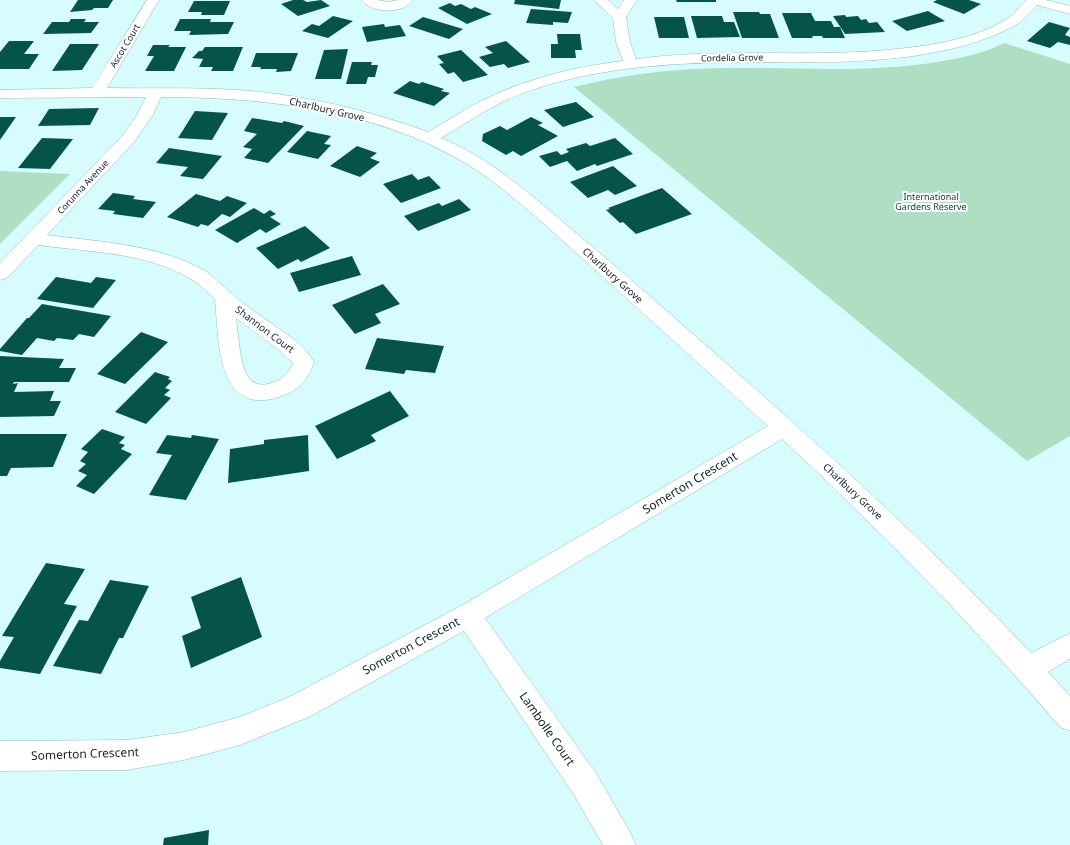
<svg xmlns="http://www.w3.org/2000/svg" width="1070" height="845" font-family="'Noto Sans',sans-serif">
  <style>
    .green { fill: #aedfc2 }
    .building { fill: #065449 }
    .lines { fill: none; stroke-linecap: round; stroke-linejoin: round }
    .minor-casing { stroke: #8fbdbe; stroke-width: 1 }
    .minor { fill: #fff; fill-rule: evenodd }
    .labels { text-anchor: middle; stroke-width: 4; stroke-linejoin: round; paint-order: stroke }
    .far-street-label { font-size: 9px; fill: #122425; stroke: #fff }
    .far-park-label { font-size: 9px; fill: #0d3924; stroke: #fff }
    .street-label { font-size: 10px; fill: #122425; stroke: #fff }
    .near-street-label { font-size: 12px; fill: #122425; stroke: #fff }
  </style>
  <rect width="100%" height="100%" fill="#d7fcfd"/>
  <path class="green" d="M1004 43 1070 64V436L1027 461 574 87C614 77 654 71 694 69 775 65 856 75 937 62 959 58 984 54 1004 43Z
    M0 171 70 174 0 244Z"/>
  <path class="building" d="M78 0H113L108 8H94L92 10 70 12Z
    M293 0H303L307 2 321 0 330 6 298 16 281 4Z
    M515 0H561L559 9 514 4Z
    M676 0H716V2H677Z
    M937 0H969L981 4 964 14 933 2Z
    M194 1H230L224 15H201L202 12H188Z
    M450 3 455 6 461 4 471 9 475 7 492 14 467 24 438 8Z
    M531 9 572 12 568 23 553 22V25L526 23Z
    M928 11 945 21 907 31 892 21Z
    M733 12H759L760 14H770L779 38H742Z
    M782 13H811L815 21H831L834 27H840L845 38H823L822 36H812L813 38H792Z
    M845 15 846 17 858 16 861 20 866 19 869 23 877 22 885 32 845 34 833 16Z
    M333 16 353 21 328 38 302 31 312 24 319 26Z
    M691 16H722L724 22H734L740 37 697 38Z
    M423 17 463 29 449 39 409 26Z
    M654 17H684L689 38H659Z
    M71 19H86L84 22H99L91 33 43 34 52 22H69Z
    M180 19H211L210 22H234L228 34 189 35 191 31H174Z
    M1049 22 1070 28 1065 35 1070 37V45L1058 42 1050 48 1027 41Z
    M384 24 385 27 400 25 406 36 367 42 362 27Z
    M557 34H580L582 50H575L576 58H551V44H558Z
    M9 41H34L24 54H39L29 69H0V52Z
    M506 41 530 62 508 68 504 64 490 67 479 57 493 53 485 47Z
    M70 44H99L82 70 52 71Z
    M153 45H170L168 47H186L174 71H145L154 56H147Z
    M205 47H243L233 71H211L213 67H199L203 59 192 58 199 51H202Z
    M348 49 341 79H315L324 50Z
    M461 50 488 75 463 82 454 72 448 74 439 64 444 63 437 56Z
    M256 53H298L291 71 276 72 277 69H260L261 67H251Z
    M352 62H372L371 65H378L375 77H368L366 84H346Z
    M410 81 419 84 422 82 444 89 441 91 450 93 434 106 393 93Z
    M576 102 594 117 563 127 544 110Z
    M99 108 90 125 38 126 49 109Z
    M195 111 228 113 212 140 178 138Z
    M0 117H16L0 140Z
    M531 117 543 123 538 125 558 136 521 156 513 151 506 155 482 141 483 134 500 126 507 130Z
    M252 118 282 123 284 121 304 126 268 163 244 158 252 149 243 147 257 134 244 131Z
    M307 131 331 136 324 144 331 145 318 159 287 152Z
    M42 138 73 139 50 169 18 168Z
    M615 138 633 154 597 166 595 164 577 171 567 161 550 167 539 156 557 151 561 155 569 152 566 149 586 143 590 146Z
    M357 146 377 153 370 158 380 162 360 177 330 166Z
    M169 148 222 156 203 179 180 176 188 167 156 163Z
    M613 166 637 186 615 195 608 190 588 198 570 182Z
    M412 174 418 180 429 176 441 188 401 203 383 184Z
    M662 188 692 214 636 234 623 222 620 223 606 210 610 209 608 208Z
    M113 193 135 196 133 199 156 202 143 218 113 214 115 211 98 209Z
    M196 194 220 201 227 196 247 203 230 217 222 214 208 226 201 224 198 227 167 217Z
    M459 199 471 210 418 231 404 216 439 203 442 206Z
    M254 208 264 214 270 210 276 214 270 217 281 224 266 233 260 229 237 243 215 230Z
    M305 226 330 248 301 262 298 259 278 269 256 248Z
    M352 256 361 275 299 292 290 273Z
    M56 277 91 283 96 277 116 280 93 308 37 299Z
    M383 284 400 304 375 314 381 323 355 334 332 305Z
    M42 304 111 316 94 337 79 334 73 340 57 338 54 341 37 338 22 355 0 351V349L27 318H29Z
    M141 332 168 342 125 384 97 374Z
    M377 338 444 346 435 373 406 370 404 374 365 369Z
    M0 356 64 359 59 368H76L69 382H14L13 384 18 383 14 392 54 391 50 401H61L54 416 0 417Z
    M155 372 170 377 168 379 172 381 165 388 170 390 164 395 171 398 146 424 115 412Z
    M390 391 409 416 371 435 376 441 337 459 315 426Z
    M102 429 125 437 119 443 125 445 121 449 132 454 94 494 76 486 87 475 78 471 86 464 80 461 88 452 81 449Z
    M0 434H67L53 467 11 468 7 476H0Z
    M167 435 191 438 192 435 219 439 186 500 149 495 172 455 156 453Z
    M308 435 309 471 228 483 230 449 264 444V440Z
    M46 563 85 569 64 604 77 606 40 674 0 668V661L14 637 2 636Z
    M241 577 262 637 191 668 182 636 201 628 191 597Z
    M110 580 149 586 123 638H119L101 674 53 666 79 620 88 621Z
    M209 830 208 845H163L164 838Z"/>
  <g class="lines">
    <g class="minor-casing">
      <path id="minor" d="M147 0H159L107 88C164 89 221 86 277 94 329 101 379 114 428 132 446 122 463 110 481 101 525 79 574 67 623 61L616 42 613 18 594 0H608L618 9 624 0H637L626 17 630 42 636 59C726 47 817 59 906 48 940 44 975 38 1005 20 1013 16 1020 6 1027 0H1046L1070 6V14L1037 5C1030 12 1022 22 1014 26 980 44 943 52 906 57 818 68 730 57 643 67 597 72 549 81 506 100 484 111 463 125 441 138 490 158 530 194 570 228 595 249 620 270 645 292 778 408 910 524 1031 653L1070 633V659L1048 672 1070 696V731L1060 727C973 625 880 530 782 439L485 618 596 773 631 834 636 845H603L574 795 464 631 309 717 240 745 184 760 127 770 0 771V741L127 740 184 732 240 717 289 697 459 607 768 426 543 223C516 200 489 176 458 159 371 109 260 97 161 97L153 115 135 141 47 235C100 242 159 244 207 272 214 277 219 283 225 288 236 298 247 306 259 315 278 329 302 341 314 362 308 381 298 391 279 397 216 417 219 340 215 299 208 293 202 286 194 281 149 252 89 252 38 245L7 278 0 280V263L123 135 137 115 146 97 0 98V90L92 88ZM236 318 279 350 291 361 293 363C289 374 282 380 271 383 264 386 254 385 249 378 240 368 238 332 236 318Z
        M362 0H377L388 2 398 0H413C404 14 371 14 362 0Z"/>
    </g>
    <use href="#minor" class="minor"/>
  </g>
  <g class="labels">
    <g class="far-street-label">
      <text transform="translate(125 46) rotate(-59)" y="3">Ascot Court</text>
      <text transform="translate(732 58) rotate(-1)" y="3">Cordelia Grove</text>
      <text transform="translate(83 187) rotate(-47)" y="3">Corunna Avenue</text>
    </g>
    <g class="far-park-label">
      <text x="931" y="200">International<tspan x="931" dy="10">Gardens Reserve</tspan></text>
    </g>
    <g class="street-label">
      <text transform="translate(327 109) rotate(13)" y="4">Charlbury Grove</text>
      <text transform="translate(613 275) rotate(42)" y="4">Charlbury Grove</text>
      <text transform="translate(265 329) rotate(37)" y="4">Shannon Court</text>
      <text transform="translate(853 491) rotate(43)" y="4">Charlbury Grove</text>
    </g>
    <g class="near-street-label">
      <text transform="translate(690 483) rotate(-31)" y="4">Somerton Crescent</text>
      <text transform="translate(411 646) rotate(-28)" y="4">Somerton Crescent</text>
      <text transform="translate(547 729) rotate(55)" y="4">Lambolle Court</text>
      <text transform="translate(85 754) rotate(-2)" y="4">Somerton Crescent</text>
    </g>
  </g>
</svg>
